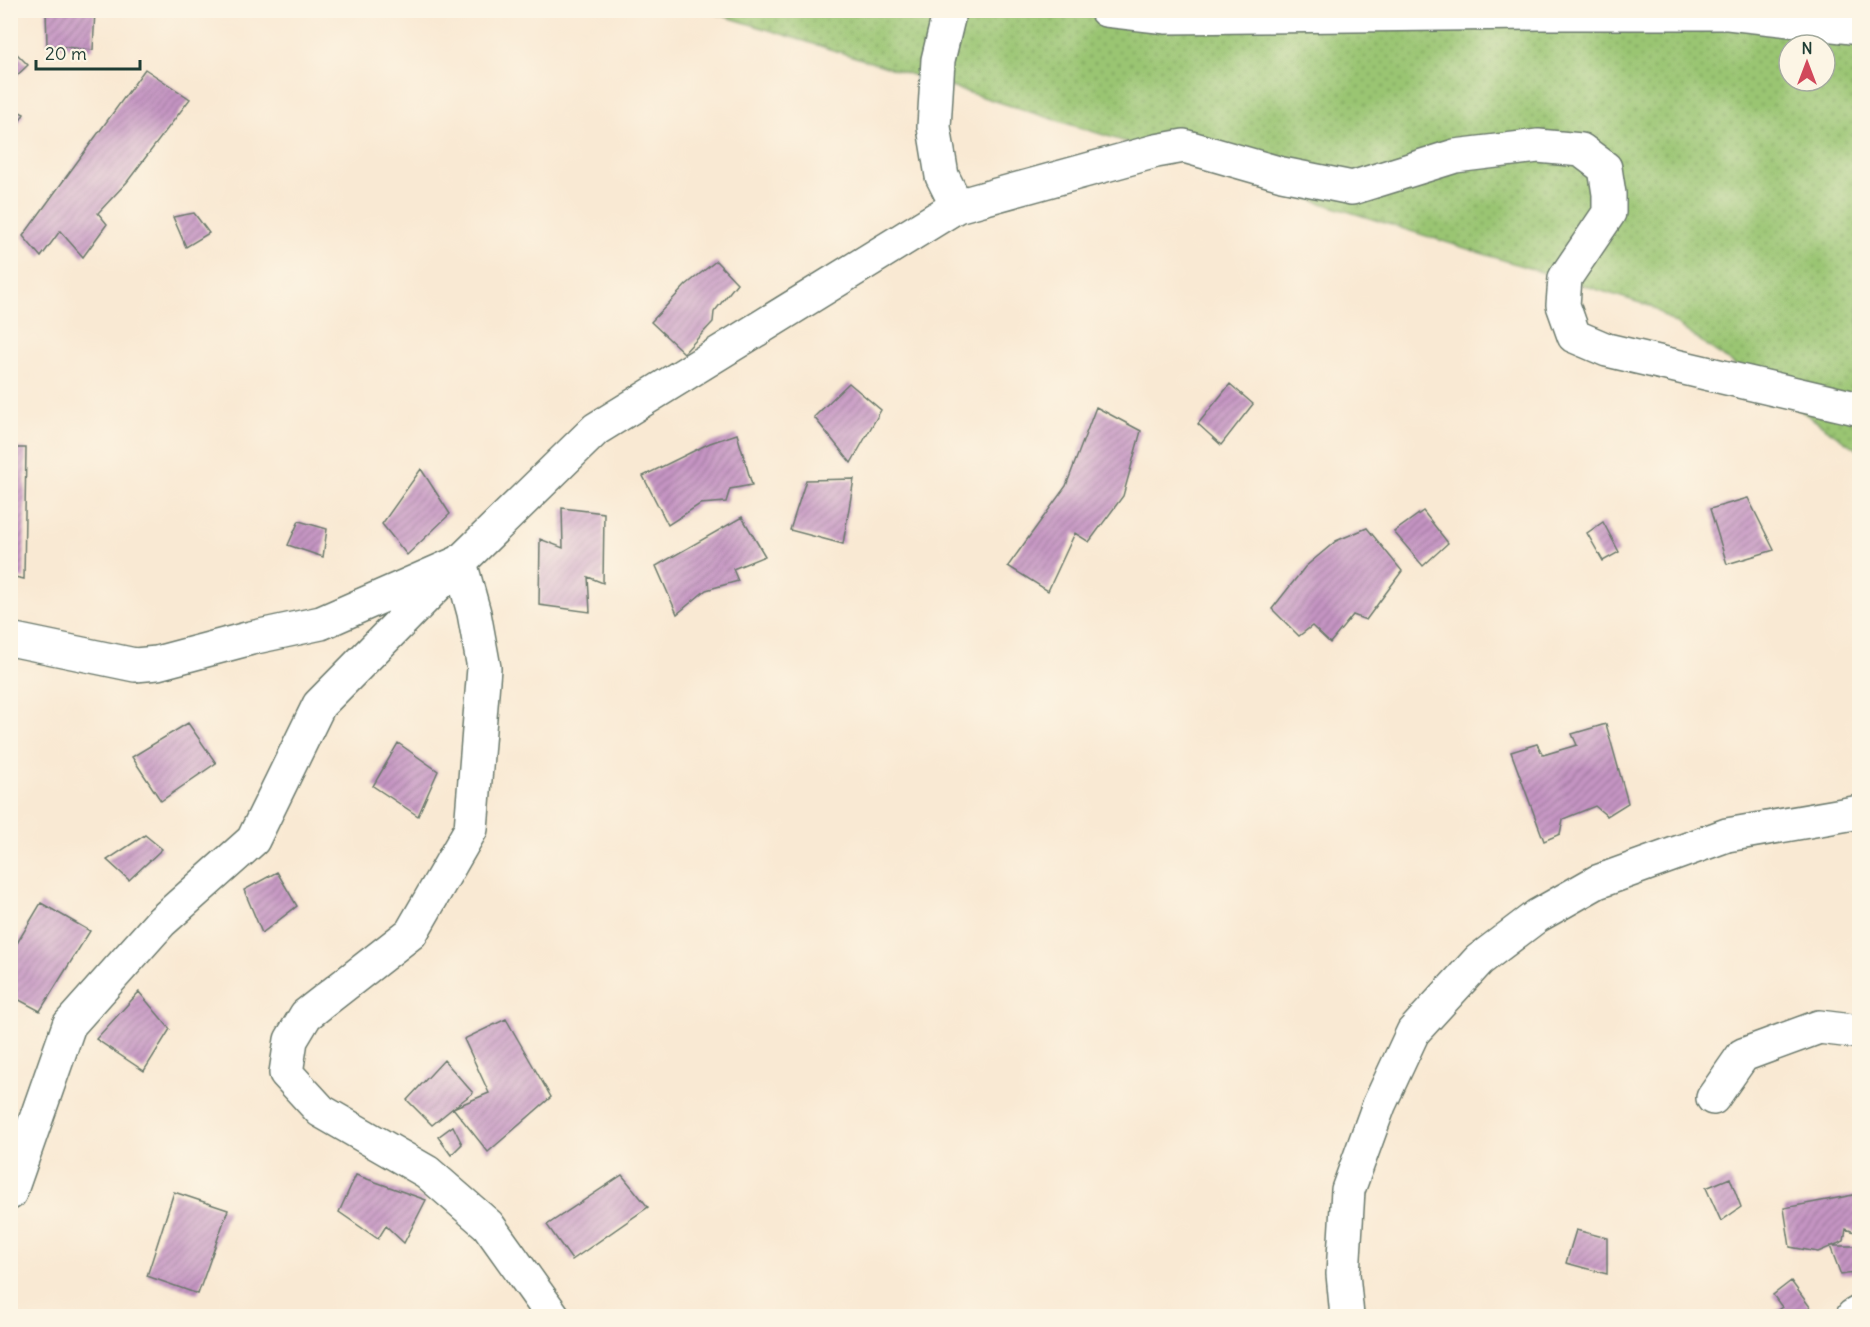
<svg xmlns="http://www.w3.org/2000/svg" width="1870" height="1327" font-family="Delius,sans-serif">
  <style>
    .grass { fill: url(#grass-dots); stroke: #5c8153; stroke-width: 1.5; fill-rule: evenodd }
    .building { fill: url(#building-hatch) }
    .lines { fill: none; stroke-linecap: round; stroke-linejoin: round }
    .minor-casing { stroke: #6b796c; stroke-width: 36 }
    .major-casing { stroke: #6b796c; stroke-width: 36 }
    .highway-casing { stroke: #6b796c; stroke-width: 36 }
    .minor { stroke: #fff; stroke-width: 33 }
    .major { stroke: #fff; stroke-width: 33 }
    .highway { stroke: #fff; stroke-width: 33 }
  </style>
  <defs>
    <pattern id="grass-dots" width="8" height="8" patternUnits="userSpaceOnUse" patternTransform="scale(1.5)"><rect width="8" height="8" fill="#9ac572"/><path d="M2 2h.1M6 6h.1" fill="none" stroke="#7da15e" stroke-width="1.8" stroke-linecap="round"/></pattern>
    <pattern id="building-hatch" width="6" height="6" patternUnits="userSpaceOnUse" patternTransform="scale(1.5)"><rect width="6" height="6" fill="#c594c3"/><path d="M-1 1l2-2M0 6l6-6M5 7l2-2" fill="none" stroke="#9f7a9f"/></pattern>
  </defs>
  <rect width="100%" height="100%" fill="#fcf5e5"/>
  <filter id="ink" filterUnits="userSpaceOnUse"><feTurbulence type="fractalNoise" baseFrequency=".0167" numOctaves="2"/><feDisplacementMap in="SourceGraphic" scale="12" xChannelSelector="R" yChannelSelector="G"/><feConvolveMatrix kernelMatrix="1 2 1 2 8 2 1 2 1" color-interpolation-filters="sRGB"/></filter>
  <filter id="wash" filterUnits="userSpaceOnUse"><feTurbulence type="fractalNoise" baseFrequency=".008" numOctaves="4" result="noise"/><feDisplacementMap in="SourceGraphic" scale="24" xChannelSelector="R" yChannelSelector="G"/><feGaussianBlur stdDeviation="1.35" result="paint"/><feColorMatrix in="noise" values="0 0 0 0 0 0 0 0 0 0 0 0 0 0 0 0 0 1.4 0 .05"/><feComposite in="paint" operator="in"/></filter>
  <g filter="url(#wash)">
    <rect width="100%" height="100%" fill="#f9e9d3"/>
    <path class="grass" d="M708 11H1859V451L1650 306ZM1789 45H1825V81H1789Z"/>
    <g id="blocks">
      <path class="building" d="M46 10H95L93 50 47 45Z
        M12 49 28 65 10 82V51Z
        M145 69 190 99 127 182 98 213 107 224 83 257 60 231 41 257 23 236Z
        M10 107 24 114 10 137Z
        M194 213 209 233 186 247 173 217Z
        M716 261 737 283 714 312 713 322 684 353 651 322 686 285Z
        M849 383 881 410 851 463 814 417Z
        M1230 384 1253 404 1221 445 1198 424Z
        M1096 407 1141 431 1123 496 1089 542 1075 533 1048 591 1008 566 1066 486Z
        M737 434 752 485 730 489 726 502 700 504 668 525 643 476 710 443Z
        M10 448H26L24 579 10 576Z
        M421 469 450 514 407 555 382 524Z
        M854 479 843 544 790 530 806 480Z
        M1748 498 1774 550 1727 564 1710 509Z
        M562 508 604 513 603 583 588 577 590 612 539 605 540 539 563 548Z
        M1423 511 1448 543 1423 566 1394 532Z
        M742 517 765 556 733 569 738 581 706 590 677 614 656 566Z
        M299 521 327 529 323 557 288 545Z
        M1603 522 1619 552 1603 561 1587 533Z
        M1367 528 1402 571 1366 620 1353 615 1330 643 1312 626 1299 636 1272 609 1305 567 1336 541Z
        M188 723 216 763 161 801 132 757Z
        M1606 724 1628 803 1607 816 1595 806 1563 819 1560 834 1544 841 1511 752 1537 744 1543 755 1577 745 1572 734Z
        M398 743 438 771 418 816 373 786Z
        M145 835 162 849 129 880 107 860Z
        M277 872 297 906 262 933 244 890Z
        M41 903 90 931 40 1011 10 995V955Z
        M139 992 170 1029 144 1071 96 1039Z
        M506 1019 551 1097 488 1152 453 1108 432 1125 407 1100 444 1060 473 1093 453 1108 489 1093 464 1039Z
        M453 1126 462 1144 451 1155 438 1137Z
        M356 1175 426 1200 404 1243 386 1226 378 1239 339 1212Z
        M622 1175 648 1207 572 1260 547 1225Z
        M1730 1178 1741 1207 1721 1221 1706 1188Z
        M174 1192 228 1210 198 1294 147 1276Z
        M1859 1194 1860 1234 1846 1229 1844 1241 1818 1252 1790 1247 1784 1208Z
        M1576 1230 1607 1238V1274L1566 1263Z
        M1830 1246H1856L1860 1272 1841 1275Z
        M1791 1281 1813 1311 1805 1316H1769L1782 1307 1773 1295Z"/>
    </g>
  </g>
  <g filter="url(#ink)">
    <use href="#blocks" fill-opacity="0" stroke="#6b796c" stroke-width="1.5"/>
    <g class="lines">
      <g class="minor-casing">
        <path id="minor" d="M950 10 938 60 934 127 942 176 957 206
          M10 639 135 665 157 663 251 638 321 623 460 562 474 613 484 668 471 829 411 933 306 1015 291 1040 286 1073 321 1111 427 1172 488 1225 553 1316
          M1713 1098 1743 1055 1819 1027 1860 1032
          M10 1193 69 1025 161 922 253 840 319 705 460 562 596 429 957 206 1156 151 1184 146 1282 174 1352 188 1455 156 1538 146 1581 150 1605 168 1609 194V213L1565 278 1563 305 1574 336 1607 350 1860 409
          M1853 1316 1860 1312"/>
      </g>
      <g class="major-casing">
        <path id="major" d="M1347 1316 1343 1274 1348 1190 1379 1105 1413 1032 1479 960 1537 916 1597 882 1727 835 1860 812"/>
      </g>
      <g class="highway-casing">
        <path id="highway" d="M1106 10 1167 17 1544 13H1728L1860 28"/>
      </g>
      <use href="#minor" class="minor"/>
      <use href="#major" class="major"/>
      <use href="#highway" class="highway"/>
    </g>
  </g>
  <rect width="1870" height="1327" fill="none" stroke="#fcf5e5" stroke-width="36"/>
  <g transform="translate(1807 63)"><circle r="28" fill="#fcf5e5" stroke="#a4ab9e" stroke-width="1.5"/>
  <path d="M0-4.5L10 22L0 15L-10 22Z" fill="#d1495b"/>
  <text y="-9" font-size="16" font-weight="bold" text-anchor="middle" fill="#1f3d34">N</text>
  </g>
  <path d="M36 60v9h104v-9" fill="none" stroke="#1f3d34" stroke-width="3"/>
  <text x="45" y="60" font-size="18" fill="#1f3d34" stroke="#fcf5e5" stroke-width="4.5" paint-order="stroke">20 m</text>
</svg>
